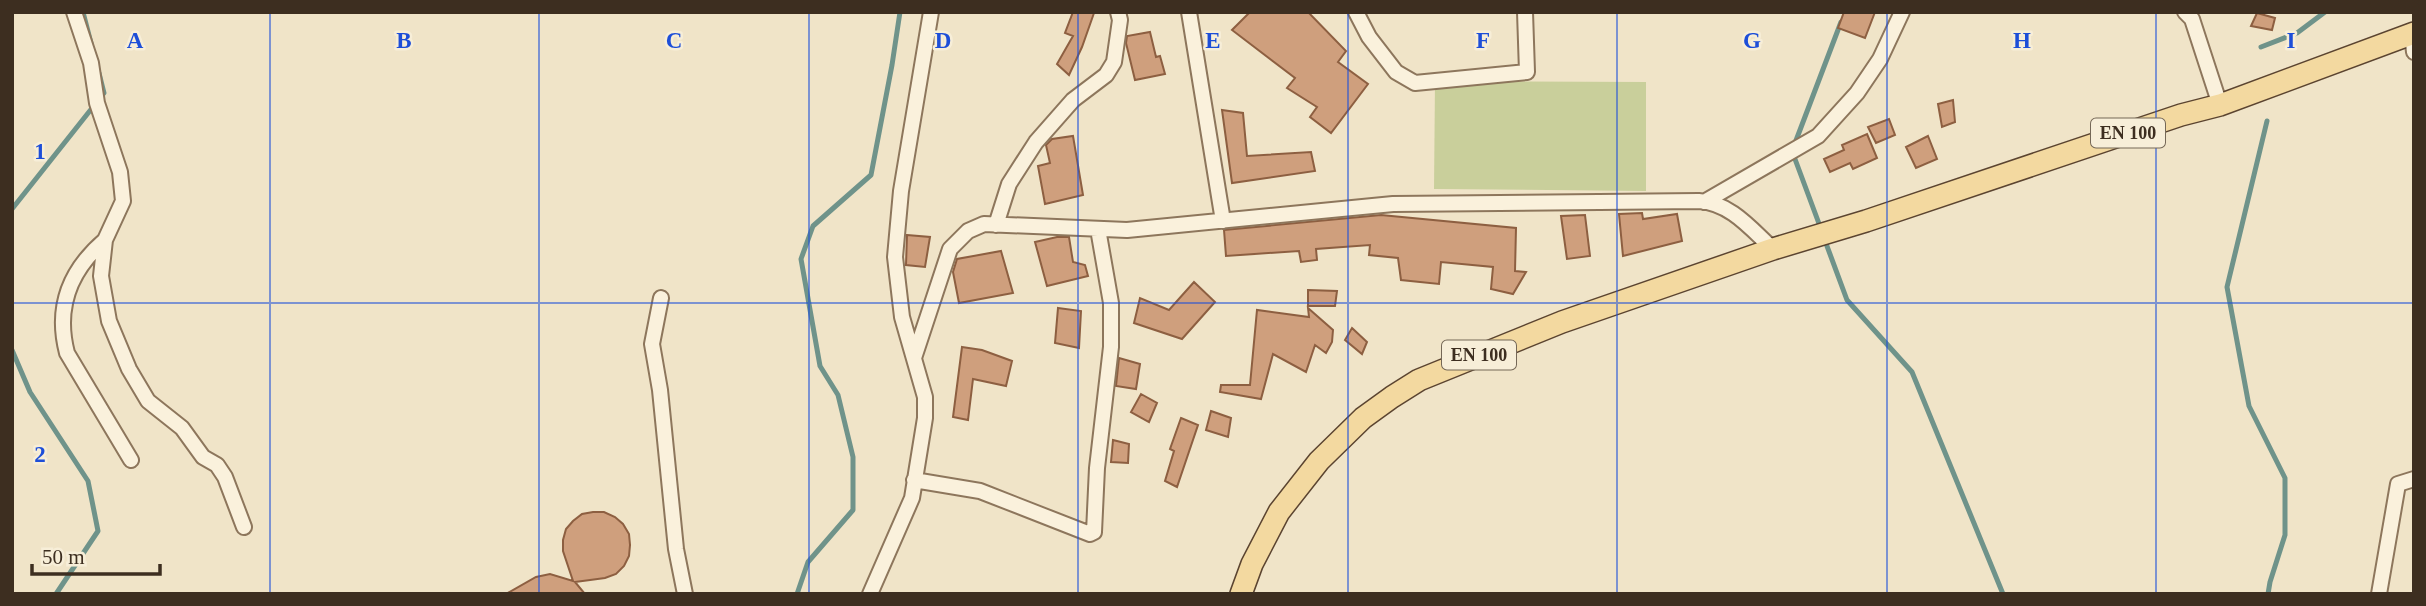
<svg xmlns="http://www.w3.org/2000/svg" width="2426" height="606" font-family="'Times New Roman',serif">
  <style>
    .green { fill: #c9cf9b }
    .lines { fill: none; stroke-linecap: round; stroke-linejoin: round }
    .stream { stroke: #6f938a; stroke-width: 5 }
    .building { fill: #cf9f7d; stroke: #8d5f41; stroke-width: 2 }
    .street-casing { stroke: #8d765c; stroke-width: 18 }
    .primary-casing { stroke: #5b4430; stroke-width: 24 }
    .street { stroke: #faf1dc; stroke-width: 14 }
    .primary { stroke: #f3d9a0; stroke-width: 21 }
    .grid { fill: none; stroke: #1d4ed8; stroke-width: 2; stroke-opacity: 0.55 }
    .labels { text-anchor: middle; stroke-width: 5; stroke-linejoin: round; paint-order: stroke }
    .shield { fill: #f7eed8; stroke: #756857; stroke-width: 2 }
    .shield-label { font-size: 18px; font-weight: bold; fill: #3d2e20 }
    .grid-label { font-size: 23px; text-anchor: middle; font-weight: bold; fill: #1d4ed8; stroke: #f7eed8; stroke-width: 5; stroke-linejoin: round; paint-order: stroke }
  </style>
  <rect width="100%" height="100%" fill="#f0e4c8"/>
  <path class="green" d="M1435 81 1646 82V191L1434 189Z"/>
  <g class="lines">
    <path class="stream" d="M83 12 91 43
      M2261 47 2297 33 2325 12
      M2267 121 2227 287 2249 406 2285 478V535L2270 582 2268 594
      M12 209 104 93 99 73
      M1821 229 1792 151 1841 22
      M1824 238 1847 300 1912 372 2003 594
      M12 350 30 392 88 481 98 531 56 594
      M797 594 808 562 853 510V457L838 395 820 366 801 259 813 226 871 175 892 65 900 12"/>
  </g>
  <path class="building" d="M1073 12 1094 13 1082 47 1069 75 1057 64 1073 36 1065 33Z
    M1250 12H1308L1346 51 1338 62 1368 84 1331 133 1310 117 1317 107 1287 88 1295 78 1232 30Z
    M1844 12H1875L1865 38 1838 28Z
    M2257 13 2275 18 2272 30 2251 26Z
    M1150 32 1156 57 1160 56 1165 74 1135 80 1126 43 1127 36Z
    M1953 100 1955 122 1942 127 1938 104Z
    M1222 110 1243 113 1247 156 1311 152 1315 171 1232 183Z
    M1889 119 1895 135 1876 143 1868 127Z
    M1867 134 1877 158 1853 169 1850 163 1830 172 1824 159 1844 150 1842 145Z
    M1073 136 1083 195 1045 204 1038 166 1050 163 1046 145 1052 139Z
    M1928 136 1937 159 1916 168 1906 147Z
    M1642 213 1643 219 1677 214 1682 241 1623 256 1619 214Z
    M1381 215 1516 228 1515 271 1526 272 1513 294 1491 289 1493 267 1441 262 1439 284 1401 280 1398 258 1369 255 1370 245 1316 249 1317 260 1301 262 1299 251 1226 256 1224 230Z
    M1585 215 1590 256 1567 259 1561 216Z
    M907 235 930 237 925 267 906 265Z
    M1057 237H1069L1073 262 1085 265 1088 276 1047 286 1035 242Z
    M1001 251 1013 293 959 303 953 272 957 259Z
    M1194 282 1215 302 1182 339 1134 323 1140 298 1169 310Z
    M1308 290 1337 291 1335 306H1308Z
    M1058 308 1081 311 1079 348 1055 343Z
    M1308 308 1333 330 1332 342 1326 353 1315 345 1306 372 1273 354 1261 399 1220 392 1221 385H1250L1257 310 1309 317Z
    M1352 328 1367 342 1362 354 1345 340Z
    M962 347 982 350 1012 361 1006 386 973 379 968 420 953 417Z
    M1119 358 1140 364 1136 389 1116 386Z
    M1141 394 1157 403 1149 422 1131 412Z
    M1211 411 1231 418 1228 437 1206 430Z
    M1181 418 1198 425 1177 487 1165 481 1174 451 1170 449Z
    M1113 440 1129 444 1128 463 1111 462Z
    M593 512H604L615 517 623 524 629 534 630 545 629 556 624 566 616 574 605 578 575 582 585 594H506L536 577 550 574 573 581 563 551V540L566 529 573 521 582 514Z"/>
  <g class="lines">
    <g class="street-casing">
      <path id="street" d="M74 12 91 63 97 103 120 172 123 201 105 240 101 276 109 321 129 369 148 401 182 428 203 457 217 465 225 477 244 527
        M1189 12 1223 221
        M1356 12 1369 37 1396 72 1415 83 1527 72 1525 12
        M2185 12 2192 19 2220 105
        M2412 34 2414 52
        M1704 202 1818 136 1857 93 1880 59 1902 12
        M996 225 1009 184 1036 142 1073 100 1106 75 1114 62 1120 20 1118 12
        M105 240C70 270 55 307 67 353L131 460
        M661 298 652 344 660 390 676 549 685 594
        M914 358 950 249 968 231 984 224 1127 230 1393 204 1699 201C1731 203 1751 229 1773 249
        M914 480 980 491 1090 534 1094 532 1097 468 1111 347V303L1098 229
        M870 594 912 498 925 418V397L902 317 895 257 901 191 931 12
        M2379 594 2398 484 2414 479"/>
    </g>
    <g class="primary-casing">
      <path id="primary" d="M1241 594 1252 564 1279 512 1319 461 1363 418 1392 397 1419 380 1562 322 1773 249 1866 221 2181 115 2220 105 2414 33"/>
    </g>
    <use href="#street" class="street"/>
    <use href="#primary" class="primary"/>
  </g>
  <path class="grid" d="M270 12V594M539 12V594M809 12V594M1078 12V594M1348 12V594M1617 12V594M1887 12V594M2156 12V594M12 303H2414"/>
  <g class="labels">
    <g class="shield">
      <rect x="2091" y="118.5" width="74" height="29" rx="5"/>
      <rect x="1442" y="340.5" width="74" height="29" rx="5"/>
    </g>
    <g class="shield-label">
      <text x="2128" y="139">EN 100</text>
      <text x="1479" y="361">EN 100</text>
    </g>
  </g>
  <g class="grid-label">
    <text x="135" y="48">A</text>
    <text x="404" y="48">B</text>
    <text x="674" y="48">C</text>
    <text x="943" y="48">D</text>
    <text x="1213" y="48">E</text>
    <text x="1483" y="48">F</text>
    <text x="1752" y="48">G</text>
    <text x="2022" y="48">H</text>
    <text x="2291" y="48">I</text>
    <text x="40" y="159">1</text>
    <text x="40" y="462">2</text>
  </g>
  <rect width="2426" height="606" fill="none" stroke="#3d2e20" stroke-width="28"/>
  <path d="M32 564v10h128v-10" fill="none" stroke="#3d2e20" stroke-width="3.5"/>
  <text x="42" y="564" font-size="21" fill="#3d2e20" stroke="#f7eed8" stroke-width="5" paint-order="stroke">50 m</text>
</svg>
